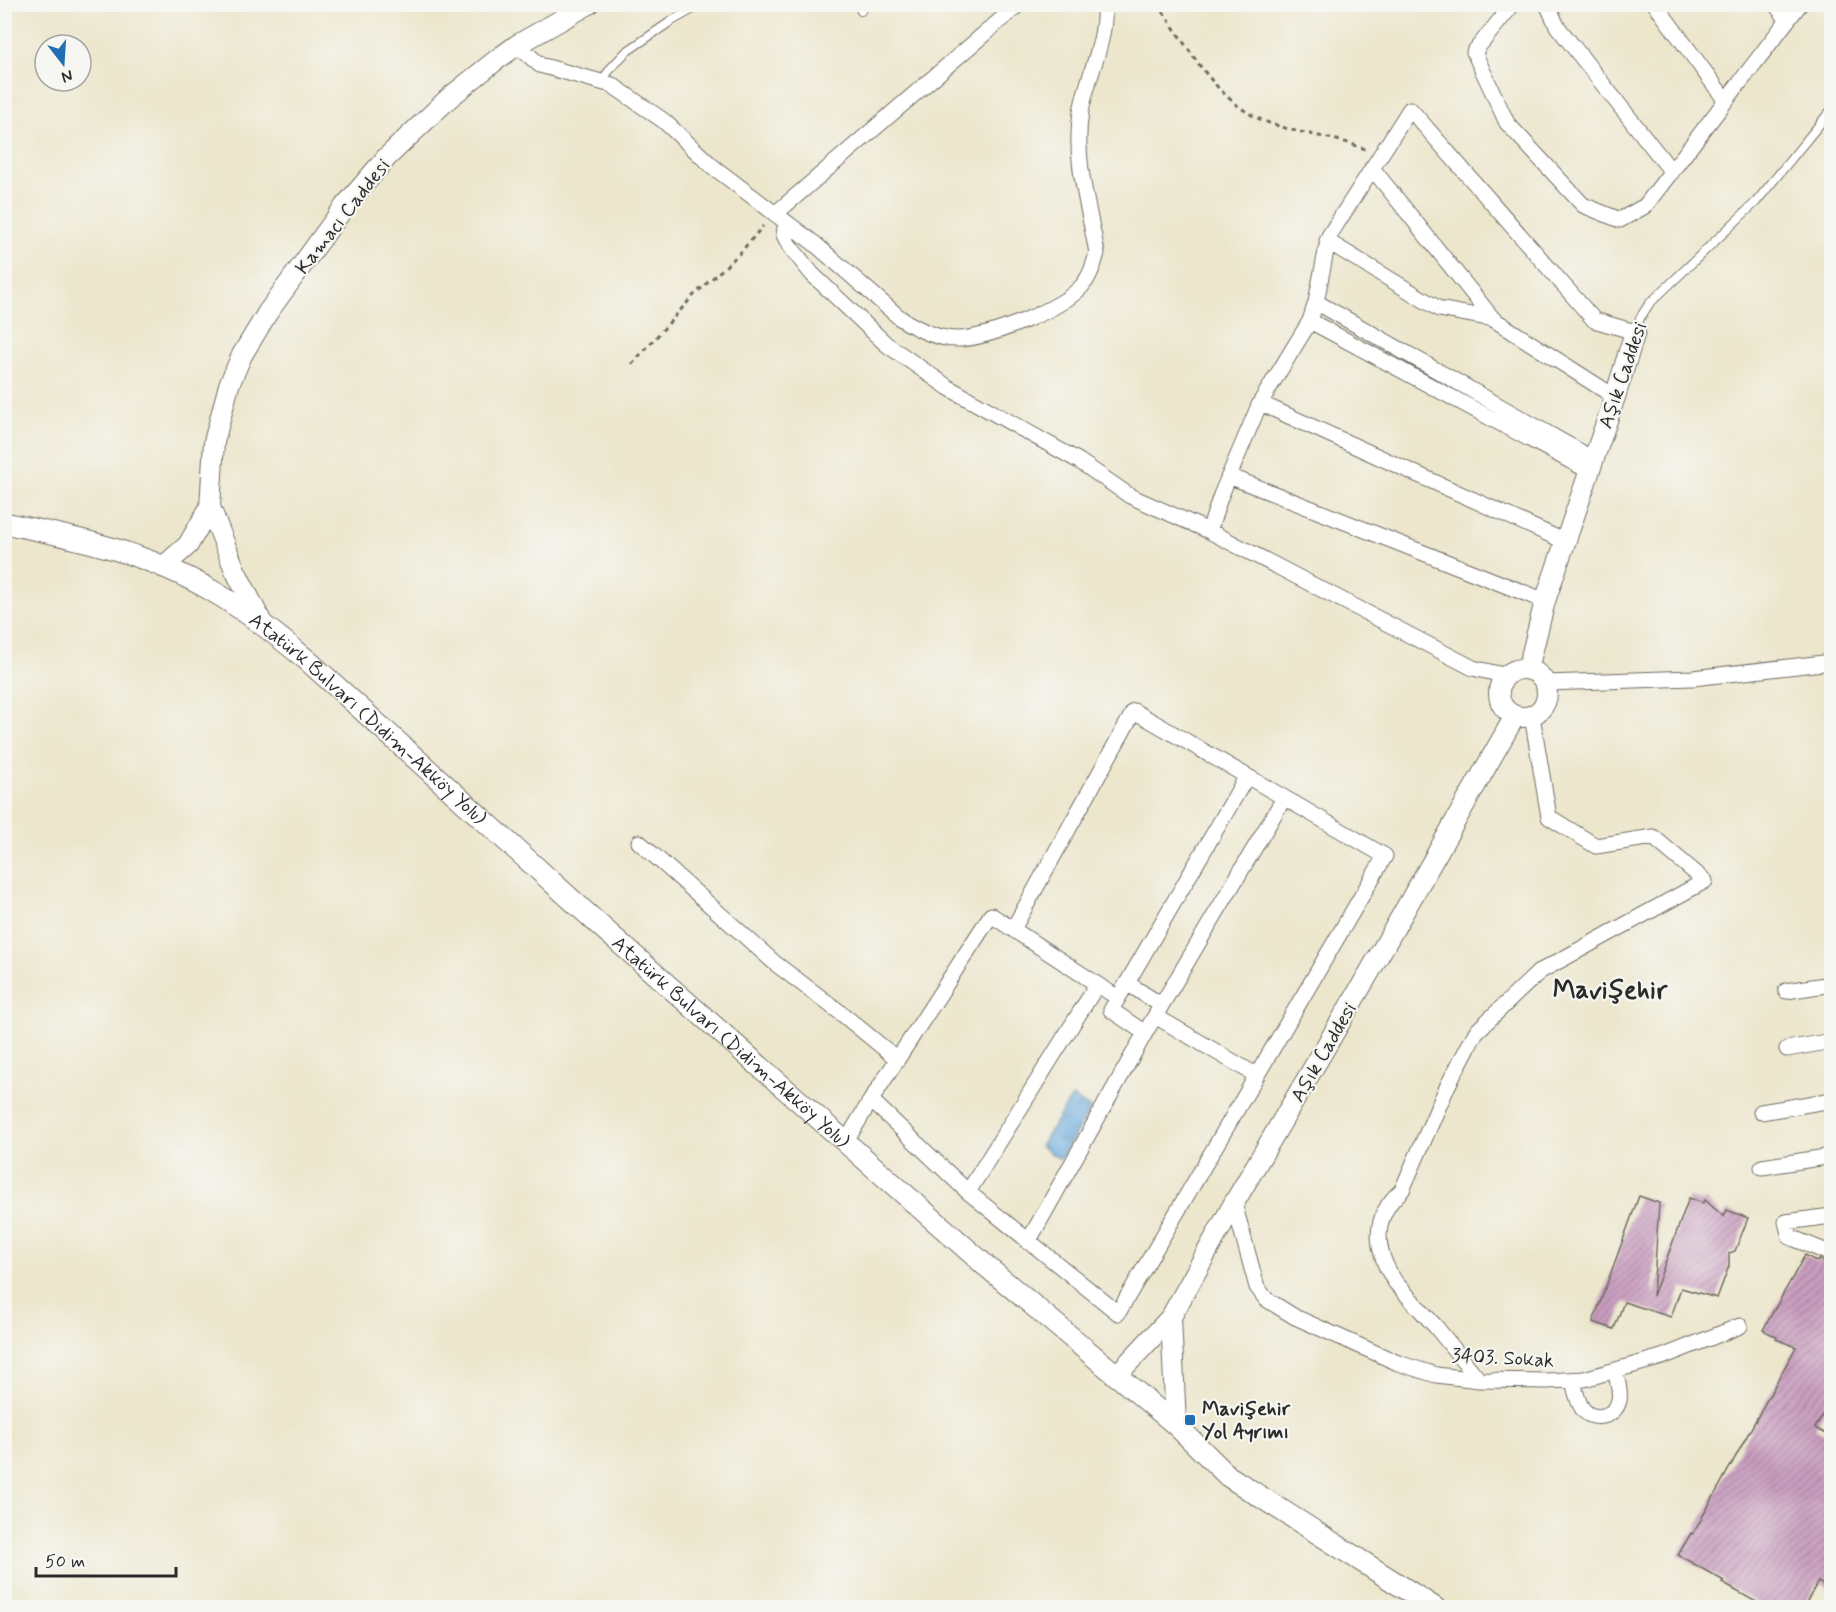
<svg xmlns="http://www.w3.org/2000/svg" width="1836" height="1612" font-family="Mynerve,sans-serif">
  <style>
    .water { fill: url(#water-ripples); stroke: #496a83; stroke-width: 1.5 }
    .building { fill: url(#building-hatch) }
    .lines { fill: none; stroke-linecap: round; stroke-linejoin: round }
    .service-casing { stroke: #6f6c63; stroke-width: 10 }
    .minor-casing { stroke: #6f6c63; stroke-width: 17 }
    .tertiary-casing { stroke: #6f6c63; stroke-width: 22 }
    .secondary-casing { stroke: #6f6c63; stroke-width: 23 }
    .path { stroke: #6f6c63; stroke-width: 3; stroke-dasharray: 4.5 4.5; stroke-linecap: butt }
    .service { stroke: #fff; stroke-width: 8 }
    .minor { stroke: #fff; stroke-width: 15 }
    .tertiary { stroke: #fff; stroke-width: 20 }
    .secondary { stroke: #fff; stroke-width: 21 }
    .poi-dot { fill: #1f6fb2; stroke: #f6f6f2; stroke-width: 2 }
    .labels { text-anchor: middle; stroke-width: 4.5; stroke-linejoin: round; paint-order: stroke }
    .street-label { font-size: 20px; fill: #2b2b2b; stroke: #f6f6f2 }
    .poi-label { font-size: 20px; font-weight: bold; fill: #2b2b2b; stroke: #f6f6f2; text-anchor: start }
    .district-label { font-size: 26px; font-weight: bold; fill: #2b2b2b; stroke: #f6f6f2 }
  </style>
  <defs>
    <pattern id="water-ripples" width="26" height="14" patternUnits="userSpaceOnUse" patternTransform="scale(1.5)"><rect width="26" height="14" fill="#67a8db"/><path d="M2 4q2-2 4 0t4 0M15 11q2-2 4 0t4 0" fill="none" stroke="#5589b2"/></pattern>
    <pattern id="building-hatch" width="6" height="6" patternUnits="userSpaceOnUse" patternTransform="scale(1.5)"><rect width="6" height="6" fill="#c99dbf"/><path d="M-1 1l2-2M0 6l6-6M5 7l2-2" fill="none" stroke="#a3809b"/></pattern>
  </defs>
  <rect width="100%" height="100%" fill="#f6f6f2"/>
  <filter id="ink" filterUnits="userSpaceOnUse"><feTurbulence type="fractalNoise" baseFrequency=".0167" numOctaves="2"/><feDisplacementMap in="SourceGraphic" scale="12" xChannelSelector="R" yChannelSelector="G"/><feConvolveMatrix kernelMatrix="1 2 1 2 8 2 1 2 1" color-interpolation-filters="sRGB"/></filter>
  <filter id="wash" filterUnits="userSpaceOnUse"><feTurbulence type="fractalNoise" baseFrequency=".008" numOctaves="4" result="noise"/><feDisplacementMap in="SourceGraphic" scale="24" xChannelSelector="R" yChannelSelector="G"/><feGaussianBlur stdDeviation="1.35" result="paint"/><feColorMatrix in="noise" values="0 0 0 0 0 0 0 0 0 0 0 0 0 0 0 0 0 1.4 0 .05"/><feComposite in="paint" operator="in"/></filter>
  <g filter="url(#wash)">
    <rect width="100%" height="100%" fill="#ece6cc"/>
    <path class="water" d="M1072 1097 1091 1109 1060 1159 1040 1146Z"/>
    <g id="blocks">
      <path class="building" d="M1639 1196 1659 1203 1653 1296 1689 1198 1703 1203 1705 1200 1724 1217 1727 1210 1748 1218 1735 1251 1729 1253V1266L1717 1298 1681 1288 1671 1317 1624 1302 1614 1329 1593 1322Z
        M1805 1255 1818 1262 1820 1259 1821 1260 1832 1270V1398L1815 1428 1832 1437V1589L1818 1582 1803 1608H1767L1722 1583 1724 1581 1678 1555 1691 1533 1693 1534 1796 1347 1776 1339 1777 1337 1763 1330Z"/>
    </g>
  </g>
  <g filter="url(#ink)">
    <use href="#blocks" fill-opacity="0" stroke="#6f6c63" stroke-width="1.5"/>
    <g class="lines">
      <g class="service-casing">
        <path id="service" d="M858 4 861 11
          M601 82 611 68 626 52 670 22 702 4
          M1636 331 1640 318 1649 304 1756 202 1832 109"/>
      </g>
      <g class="minor-casing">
        <path id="minor" d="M1513 4 1474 52 1507 123 1583 205 1620 220 1645 206 1800 4
          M1547 4 1557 26 1672 172
          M1655 4 1726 101
          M1775 4 1788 20
          M517 45 540 65 612 85 664 121 712 166 815 244 900 318C917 329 939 340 960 339 991 337 1062 309 1082 286 1090 277 1094 265 1097 253 1089 207 1073 159 1081 112 1087 76 1107 42 1104 4
          M1372 168 1493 319 1615 397
          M775 214 1019 4
          M786 222 784 235 789 245 812 274 886 344 949 388 1079 461 1130 496 1209 531 1473 668 1507 676
          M1327 241 1439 309 1493 319
          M1316 302 1593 459
          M1310 321 1589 471
          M1260 403 1564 541
          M1229 476 1545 601
          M1209 531 1221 495 1260 403 1310 321 1316 302 1329 236 1410 109 1594 320 1635 332
          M1546 683 1693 678 1832 662
          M639 842 776 964 841 1013 897 1059
          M1127 983 1247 776
          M1786 991 1832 984
          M1161 1005 1127 983 1111 1010 1145 1033 1284 798
          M1155 1016 1256 1075
          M1787 1049 1832 1041
          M871 1100 968 1192 1118 1313 1385 856 1134 711 1013 929
          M1761 1112 1832 1100
          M845 1143 871 1100 991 915 1118 998
          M1762 1167 1832 1156
          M968 1192 1097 985
          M1234 1203 1257 1287 1266 1299 1295 1317 1398 1363 1436 1375 1479 1380 1546 1381 1584 1379 1662 1357 1740 1326
          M1832 1216 1786 1222 1790 1237 1832 1254
          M1028 1242 1145 1033
          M1479 1380 1436 1327 1396 1283C1374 1251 1371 1217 1402 1190L1448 1085 1476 1032 1539 972 1705 881 1653 837 1596 846 1549 817 1532 716
          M1573 1380C1575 1389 1577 1401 1582 1408 1592 1423 1616 1417 1619 1400 1621 1391 1617 1380 1615 1371"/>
      </g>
      <g class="tertiary-casing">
        <path id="tertiary" d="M163 567 188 545 210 507
          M263 625 235 570 210 507 214 442 229 385 242 355 268 312 345 206 387 157 449 98 495 61 517 45 589 4
          M1499 693a24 24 0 1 1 48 0a24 24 0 1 1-48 0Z
          M1528 669 1545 601 1615 397 1635 332
          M1171 1317 1176 1425
          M1116 1376 1171 1317 1234 1203 1369 973 1515 716"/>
      </g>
      <g class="secondary-casing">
        <g id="secondary">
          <path id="s1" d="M4 523C78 538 149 553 214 592 247 611 278 636 307 660L605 930 986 1266 1176 1425 1228 1476 1435 1608"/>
        </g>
      </g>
      <path class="path" d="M1158 4C1190 50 1219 108 1275 125 1305 135 1336 137 1365 149
        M632 364 694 295 739 254 763 226"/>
      <use href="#service" class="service"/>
      <use href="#minor" class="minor"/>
      <use href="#tertiary" class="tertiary"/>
      <use href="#secondary" class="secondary"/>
    </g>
  </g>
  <rect class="poi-dot" x="1184" y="1414" width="12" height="12" rx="3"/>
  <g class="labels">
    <g class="street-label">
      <text transform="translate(342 216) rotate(-52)" y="7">Kamacı Caddesi</text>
      <text transform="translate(1622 375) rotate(-71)" y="7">Aşık Caddesi</text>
      <text dy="7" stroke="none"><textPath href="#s1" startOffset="422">Atatürk Bulvarı (Didim-Akköy Yolu)</textPath></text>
      <text dy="7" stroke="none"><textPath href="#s1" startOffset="908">Atatürk Bulvarı (Didim-Akköy Yolu)</textPath></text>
      <text transform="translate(1323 1052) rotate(-60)" y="7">Aşık Caddesi</text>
      <text transform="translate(1503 1357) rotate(3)" y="7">3403. Sokak</text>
    </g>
    <g class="poi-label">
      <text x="1202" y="1415">Mavişehir<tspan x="1202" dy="23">Yol Ayrımı</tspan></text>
    </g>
    <g class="district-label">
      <text x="1610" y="998">Mavişehir</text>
    </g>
  </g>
  <rect width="1836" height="1612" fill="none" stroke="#f6f6f2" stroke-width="24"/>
  <g transform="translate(63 63) rotate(163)"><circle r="28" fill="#f6f6f2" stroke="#a5a5a2" stroke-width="1.5"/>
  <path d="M0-4.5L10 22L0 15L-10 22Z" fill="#1f6fb2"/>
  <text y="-9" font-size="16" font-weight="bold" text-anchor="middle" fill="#2b2b2b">N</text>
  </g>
  <path d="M36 1567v9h140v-9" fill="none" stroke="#2b2b2b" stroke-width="3"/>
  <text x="45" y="1567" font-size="18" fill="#2b2b2b" stroke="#f6f6f2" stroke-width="4.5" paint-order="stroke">50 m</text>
</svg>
